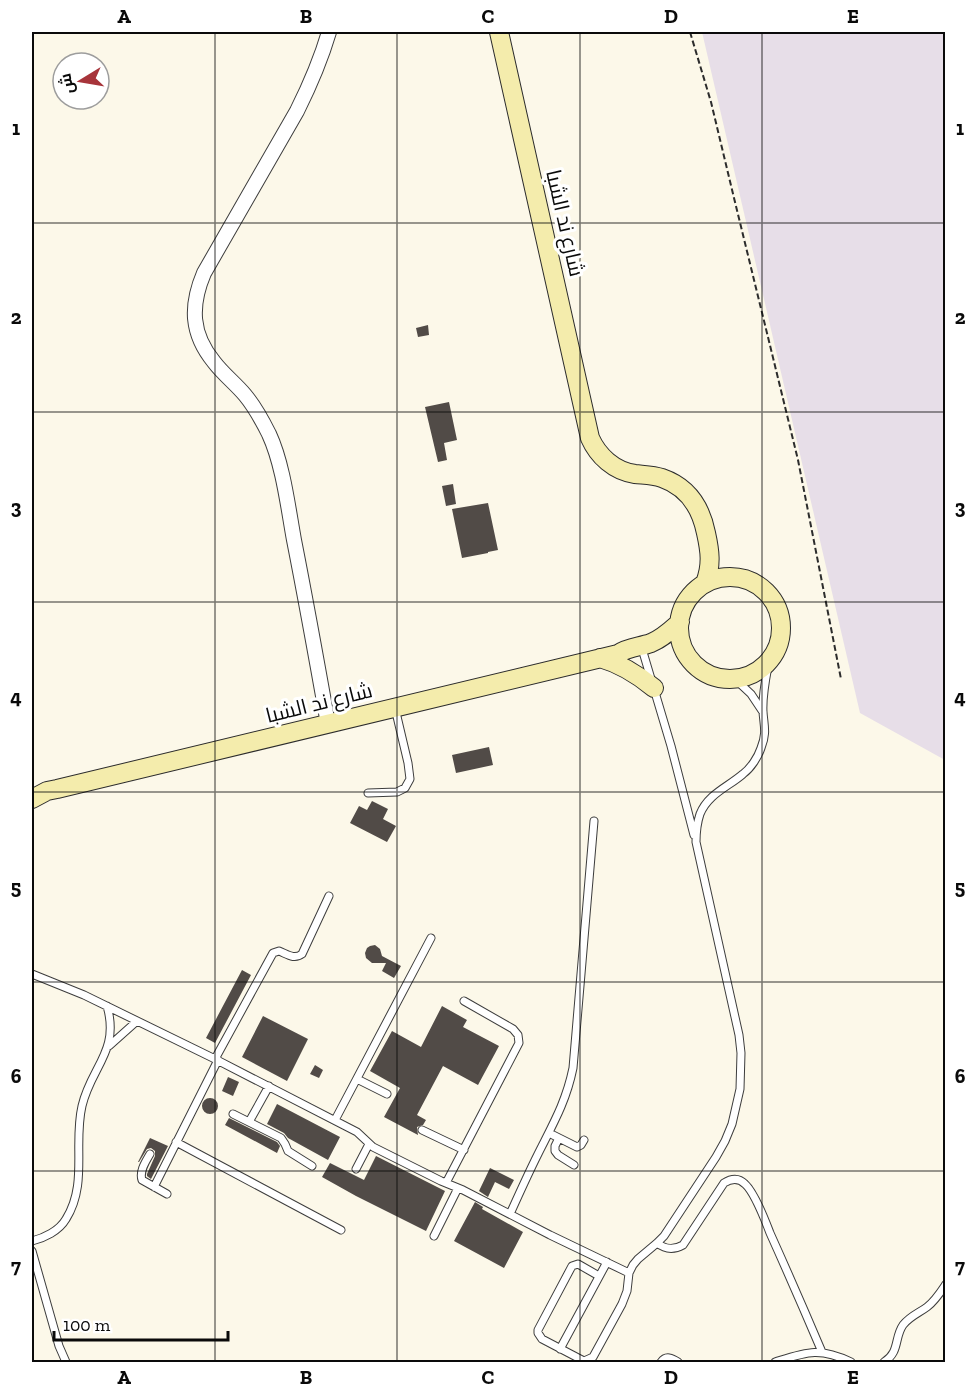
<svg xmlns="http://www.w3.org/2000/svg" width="977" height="1394" font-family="'Zilla Slab',Cairo,serif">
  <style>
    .industrial { fill: #e7dee8 }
    .building { fill: #514b47 }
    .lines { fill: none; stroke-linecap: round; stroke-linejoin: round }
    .service-casing { stroke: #3d3d3d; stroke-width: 9 }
    .minor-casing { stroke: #3d3d3d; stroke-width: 16 }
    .secondary-casing { stroke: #2c2c2c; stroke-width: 20 }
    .path { stroke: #2c2c2c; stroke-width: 2; stroke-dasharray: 6 3; stroke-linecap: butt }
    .service { stroke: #fff; stroke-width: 7 }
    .minor { stroke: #fff; stroke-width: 14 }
    .secondary { stroke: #f4ecac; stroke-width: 18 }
    .grid { fill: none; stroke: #0a0a0a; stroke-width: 1.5; stroke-opacity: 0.55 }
    .labels { text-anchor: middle; stroke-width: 6; stroke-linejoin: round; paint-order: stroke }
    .street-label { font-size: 21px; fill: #0a0a0a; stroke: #fff }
    .neatline { fill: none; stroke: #0a0a0a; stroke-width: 2 }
    .grid-label { font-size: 20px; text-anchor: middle; font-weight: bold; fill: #0a0a0a }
  </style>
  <rect width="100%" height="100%" fill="#fcf8e9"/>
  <path class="industrial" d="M702 32H945V760L860 713Z"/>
  <path class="building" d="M428 325 429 335 418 337 416 328Z
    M449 402 457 440 444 443 447 460 438 462 425 407Z
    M453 484 456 504 446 506 442 486Z
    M488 503 498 550 488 552V553L462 558 452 509Z
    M489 747 493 765 456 773 452 755Z
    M372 801 388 809 383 819 396 826 387 842 350 823 359 806 367 810Z
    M375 945 380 949 382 956 401 966 394 978 382 971 386 963H372L366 958 365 953 367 948 370 946Z
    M242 970 251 975 215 1043 206 1038Z
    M442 1006 467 1020 463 1027 499 1046 478 1085 443 1066 417 1115 426 1120 423 1125 417 1127 418 1135 384 1117 400 1088 370 1071 392 1031 421 1047Z
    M263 1016 308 1039 287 1081 242 1057Z
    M315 1065 323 1070 319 1078 310 1074Z
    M228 1077 239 1082 233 1096 222 1091Z
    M202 1106a8 8 0 1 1 16 0a8 8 0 1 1-16 0Z
    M277 1104 340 1137 328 1160 288 1138 284 1133 267 1124Z
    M229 1118 277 1142 280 1146 277 1153 225 1125Z
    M150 1138 168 1146 151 1179 147 1176V1174L155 1156V1151L151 1148 147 1149 139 1162H138Z
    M376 1156 445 1191 426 1231 356 1196 322 1177 330 1163 364 1180Z
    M490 1168 514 1180 509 1189 495 1182 488 1197 479 1191Z
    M475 1202 483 1207 482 1209 523 1232 504 1268 454 1241Z"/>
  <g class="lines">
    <g class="service-casing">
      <path id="service" d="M643 652 671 746 694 835
        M735 679 751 694 763 712
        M368 793 397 792 405 788 410 779 408 763 395 708
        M32 974 84 995 215 1059 357 1132 373 1147 441 1181 463 1190 550 1235 629 1273
        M109 1046 137 1021
        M215 1059 273 953 279 951C287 954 294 960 302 954L329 896
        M357 1079 387 1094
        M233 1114 281 1138 285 1144 288 1151 312 1166
        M335 1120 431 938
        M249 1122 269 1086
        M422 1130 464 1150
        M549 1133 577 1147 581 1145 584 1140
        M559 1138 555 1146V1151L558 1155 574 1165
        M176 1142 341 1230
        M150 1154C146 1161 139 1171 142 1180L167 1194
        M356 1169 369 1144
        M446 1183 519 1043 518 1035 513 1029 464 1001
        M154 1187 218 1060
        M510 1214C519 1194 528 1174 538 1154 553 1124 566 1102 573 1068L594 821
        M434 1236 458 1188
        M32 1241C44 1238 59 1231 66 1219 88 1184 73 1144 82 1106 91 1067 120 1051 107 1006
        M657 1243C666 1250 674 1250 683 1245L724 1183C732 1178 739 1178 745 1184 755 1193 765 1220 770 1233 788 1273 805 1312 822 1352
        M32 1251 59 1346 66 1362
        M599 1276 578 1264 572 1266 538 1330V1333L542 1339 584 1361 593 1357 622 1304 627 1291 629 1273 633 1265 638 1259 657 1243 664 1236 716 1157 725 1141 732 1124 740 1089 741 1053 739 1035 696 842C696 832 697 823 700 814 708 794 728 787 743 774 751 768 758 757 761 748 767 733 764 726 763 712 762 695 766 677 769 661
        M560 1349 607 1262
        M661 1362C666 1355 672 1358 678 1362
        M775 1362C807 1352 819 1347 851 1362
        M884 1362C900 1352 894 1338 903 1325 910 1316 919 1313 927 1307 935 1301 940 1293 946 1284"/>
    </g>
    <g class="minor-casing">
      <path id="minor" d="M328 724C317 662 306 601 294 540 288 507 283 464 269 434 262 420 255 407 245 395 236 384 223 374 214 362 191 334 190 306 204 273L297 111C310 85 321 59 329 32"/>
    </g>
    <g class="secondary-casing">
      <path id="secondary" d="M499 32 590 438C598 456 614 471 635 474 644 475 653 475 662 478 688 487 701 508 706 533 710 551 712 565 705 583
        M679 628a51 51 0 1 1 102 0a51 51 0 1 1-102 0Z
        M600 658C621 664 637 674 654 688
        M32 799 47 791 57 789 618 654C628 647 640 647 651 643 663 638 671 630 680 622"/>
    </g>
    <path class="path" d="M690 32 711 102 734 198 798 460 841 679"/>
    <use href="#service" class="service"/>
    <use href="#minor" class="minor"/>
    <use href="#secondary" class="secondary"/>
  </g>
  <path class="grid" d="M215 32V1362M397 32V1362M580 32V1362M762 32V1362M32 223H946M32 412H946M32 602H946M32 792H946M32 982H946M32 1171H946"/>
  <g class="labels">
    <g class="street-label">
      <text transform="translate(565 223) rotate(77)" y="7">شارع ند الشبا</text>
      <text transform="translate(319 703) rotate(-14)" y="7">شارع ند الشبا</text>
    </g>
  </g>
  <rect width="977" height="1394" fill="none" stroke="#ffffff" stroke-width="66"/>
  <g transform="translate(81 81) rotate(259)"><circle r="28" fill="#ffffff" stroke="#9d9d9d" stroke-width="1.5"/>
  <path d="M0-4.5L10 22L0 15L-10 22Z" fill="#a7343a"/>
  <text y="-9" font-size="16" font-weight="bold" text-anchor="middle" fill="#0a0a0a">ش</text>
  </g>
  <path d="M54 1331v9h174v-9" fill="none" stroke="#0a0a0a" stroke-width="3"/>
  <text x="63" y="1331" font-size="18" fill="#0a0a0a" stroke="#ffffff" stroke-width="4.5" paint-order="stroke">100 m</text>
  <rect x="33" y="33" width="911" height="1328" class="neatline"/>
  <g class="grid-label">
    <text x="124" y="23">A</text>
    <text x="306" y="23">B</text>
    <text x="488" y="23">C</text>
    <text x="671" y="23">D</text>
    <text x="853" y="23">E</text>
    <text x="16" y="135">1</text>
    <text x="960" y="135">1</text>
    <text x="16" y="324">2</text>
    <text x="960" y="324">2</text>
    <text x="16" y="514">3</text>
    <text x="960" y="514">3</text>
    <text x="16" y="704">4</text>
    <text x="960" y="704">4</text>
    <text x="16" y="894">5</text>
    <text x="960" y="894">5</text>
    <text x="16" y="1083">6</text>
    <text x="960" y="1083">6</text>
    <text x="16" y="1273">7</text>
    <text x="960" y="1273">7</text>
    <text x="124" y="1384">A</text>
    <text x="306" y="1384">B</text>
    <text x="488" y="1384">C</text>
    <text x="671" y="1384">D</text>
    <text x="853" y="1384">E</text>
  </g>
</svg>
